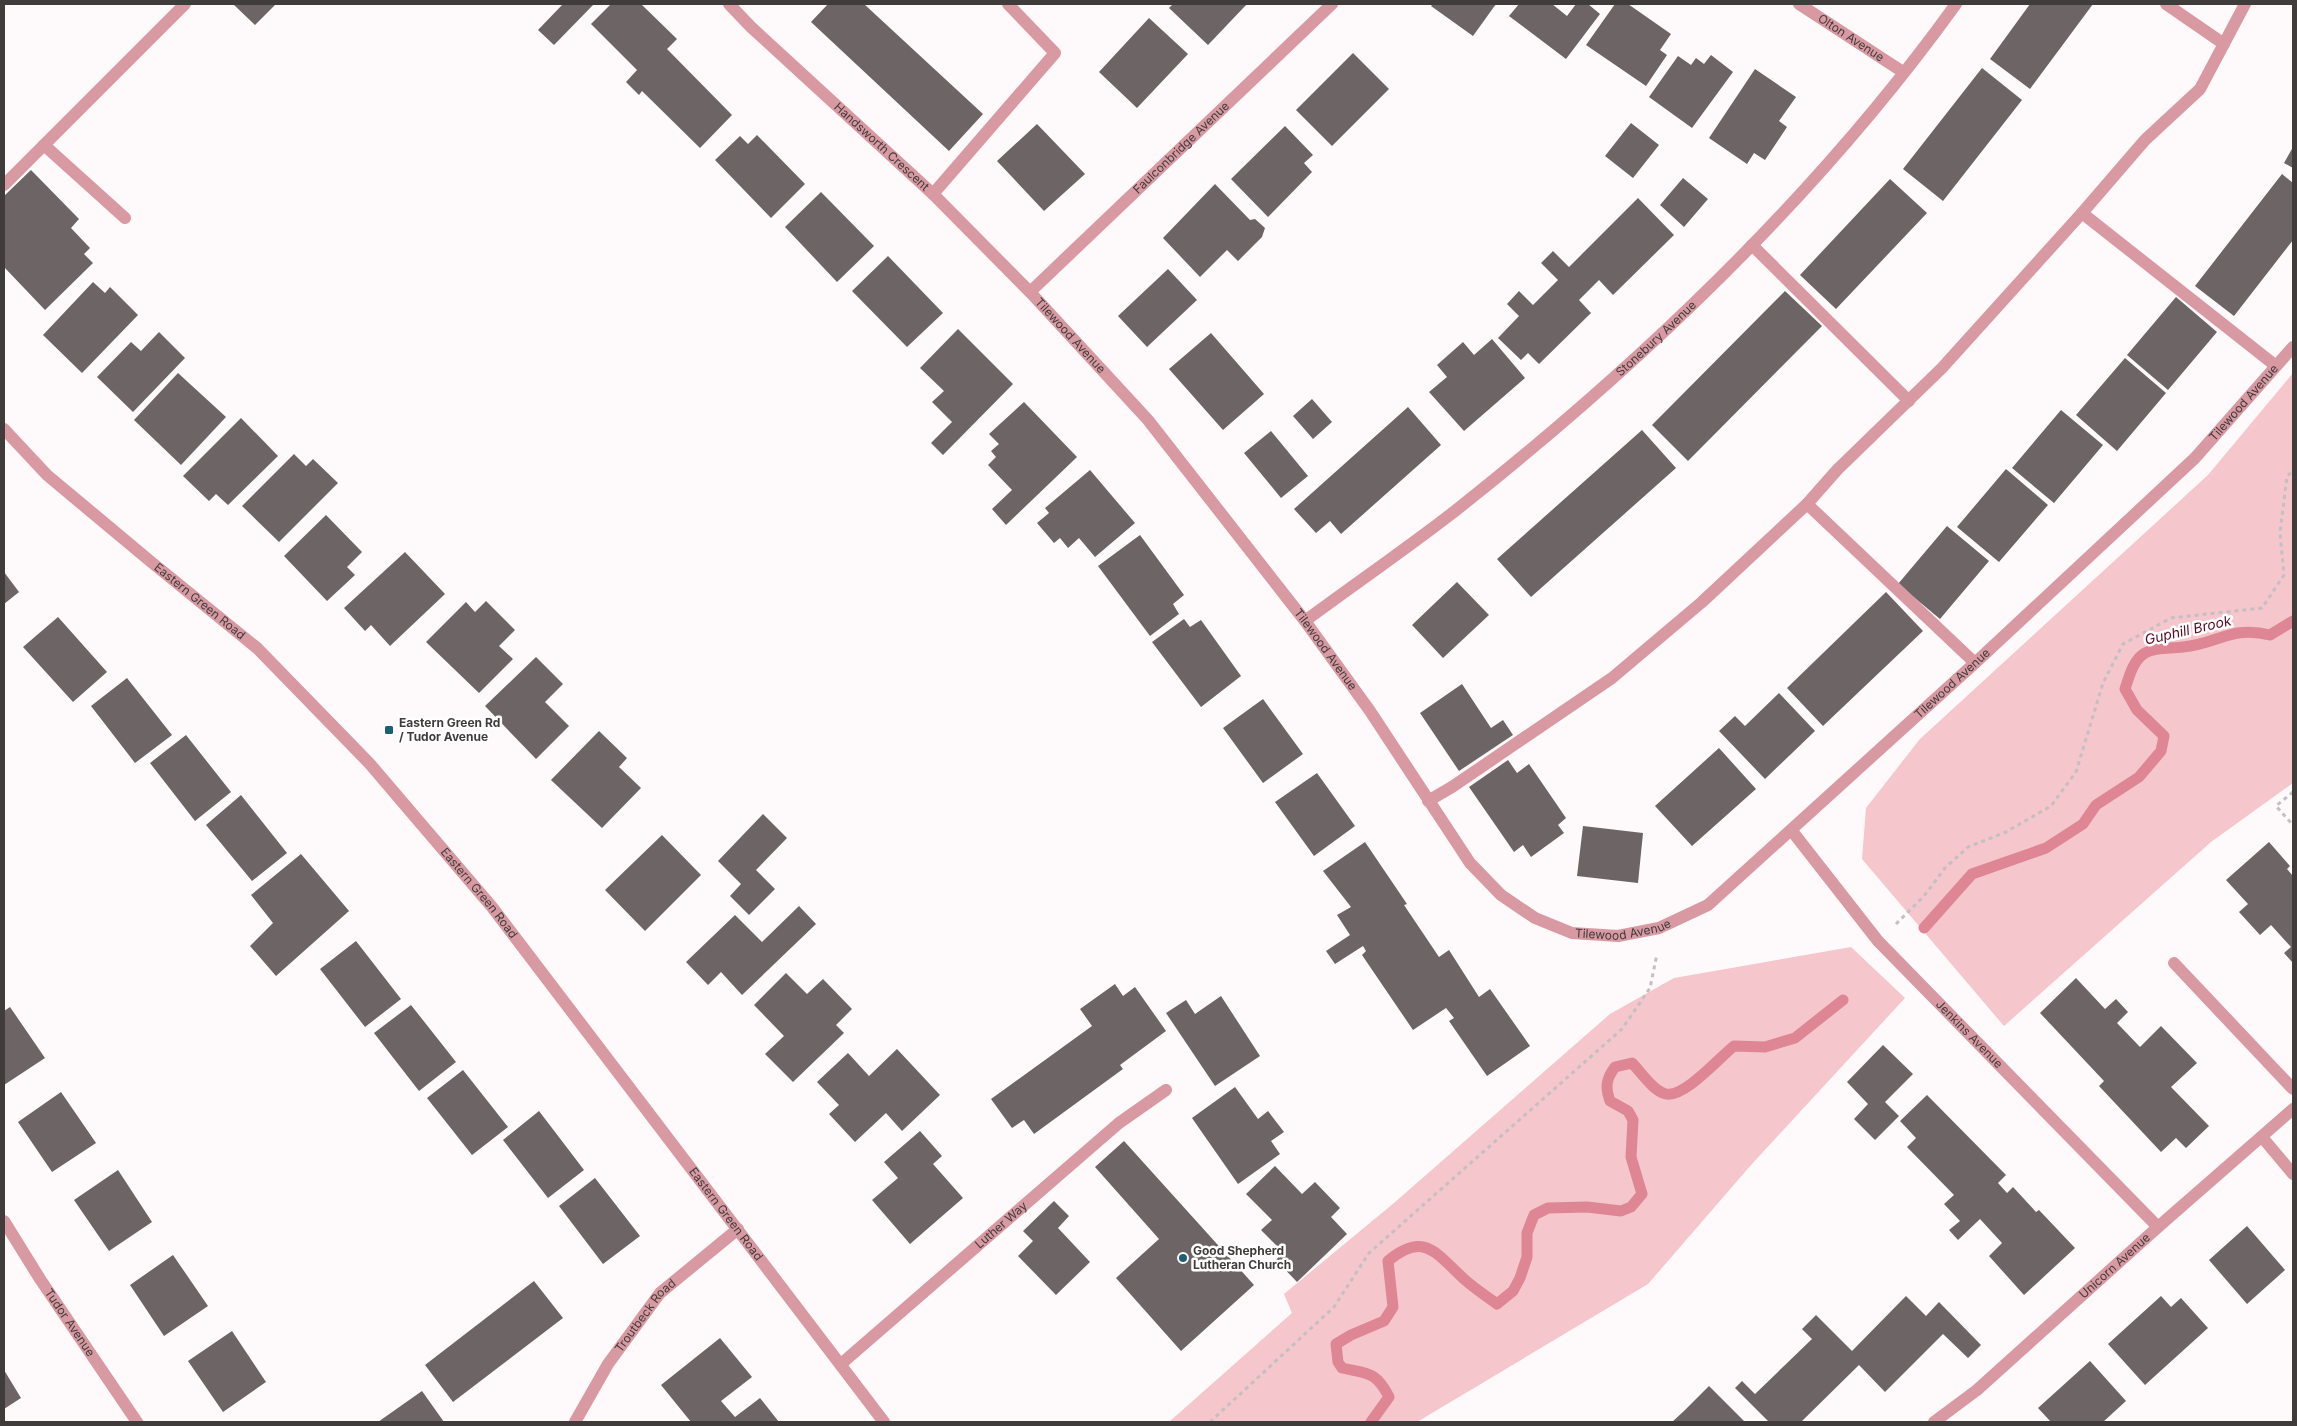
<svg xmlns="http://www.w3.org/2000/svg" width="2297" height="1426" font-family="Inter,sans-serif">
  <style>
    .green { fill: #f5c6cc }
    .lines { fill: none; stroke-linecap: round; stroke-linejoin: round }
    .stream { stroke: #de8693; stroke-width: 11 }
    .building { fill: #6d6465 }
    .path { stroke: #c4bfc0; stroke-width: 3; stroke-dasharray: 4 4; stroke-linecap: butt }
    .minor { stroke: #d899a2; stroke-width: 12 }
    .poi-dot { fill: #1d6073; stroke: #fff; stroke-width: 2 }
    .labels { text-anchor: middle; stroke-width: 5; stroke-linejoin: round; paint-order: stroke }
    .street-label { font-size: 12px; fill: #403c3c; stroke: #fff }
    .poi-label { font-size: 12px; font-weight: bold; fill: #403c3c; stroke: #fff; text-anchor: start }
    .water-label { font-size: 14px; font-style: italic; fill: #590921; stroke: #fff }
  </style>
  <rect width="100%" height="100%" fill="#fef9fa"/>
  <path class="green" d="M2293 373V783L2211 842 2004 1026 1862 859 1866 808 1920 739 2208 475Z
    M1851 947 1905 998 1751 1165 1648 1284 1417 1422H1169L1292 1313 1284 1294 1394 1203 1610 1014 1674 978Z"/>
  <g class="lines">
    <path class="stream" d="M1924 928 1972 874 2046 848 2083 824 2096 805 2139 777 2161 751 2164 736 2137 710 2125 689C2129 677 2133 660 2145 653 2157 646 2171 649 2183 647 2218 644 2231 625 2270 635L2293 621
      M1371 1422 1389 1397C1376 1371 1368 1374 1342 1368L1338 1362 1336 1344 1351 1335 1384 1321 1393 1307 1388 1261C1424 1231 1436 1253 1464 1279 1474 1288 1486 1296 1497 1304L1513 1291 1520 1278 1527 1257V1233L1534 1215 1548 1208 1587 1207 1621 1211 1631 1207 1642 1194 1631 1157 1633 1120 1628 1111 1610 1101C1605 1087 1606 1079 1615 1067L1632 1063C1641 1072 1653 1091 1666 1094 1684 1098 1719 1058 1734 1046L1765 1047 1795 1038 1843 1000"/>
  </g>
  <path class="building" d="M233 4H276L255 25Z
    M563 4H594L554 45 538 30Z
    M611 4H641L677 39 667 49 732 115 700 148 642 91 639 95 626 82 637 70 591 24Z
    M828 4H864L983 114 949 151 811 22Z
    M1173 4H1247L1208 45 1169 8Z
    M1433 4H1496L1473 36 1431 6Z
    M1519 4H1552L1567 16 1576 4H1588L1600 14 1566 59 1509 16Z
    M1615 4H1628L1671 34 1660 50 1667 55 1646 86 1586 45Z
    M2030 4H2093L2030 89 1990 59Z
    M1149 18 1188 54 1137 108 1099 72Z
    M1353 53 1389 89 1332 146 1296 110Z
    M1711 55 1733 72 1692 128 1649 97 1678 56 1691 65 1696 58 1704 64Z
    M1982 68 2022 100 1943 201 1903 169Z
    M1755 69 1796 97 1779 121 1787 127 1765 160 1754 153 1747 164 1709 138Z
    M1631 123 1659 145 1633 178 1605 156Z
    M1037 124 1085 174 1044 211 997 161Z
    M1285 126 1313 155 1304 163 1312 172 1268 217 1231 179Z
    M757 135 805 184 771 218 715 160 740 136 748 144Z
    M2293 147V168L2284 163Z
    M31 170 79 219 71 228 90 248 84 254 93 263 45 310 4 267V196Z
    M2282 174 2293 183V240L2234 316 2195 286Z
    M1683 178 1708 199 1684 227 1660 205Z
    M1890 179 1927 213 1836 309 1800 275Z
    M1215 184 1250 220 1255 219 1265 228 1262 237 1238 261 1227 250 1200 277 1163 238Z
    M821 192 874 246 837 282 785 227Z
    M1638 198 1674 235 1613 295 1599 280 1579 300 1591 313 1539 364 1528 353 1521 360 1498 338 1519 316 1507 304 1519 291 1533 305 1558 280 1541 263 1553 251 1569 267Z
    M888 256 943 313 907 347 852 291Z
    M1168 269 1197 300 1147 347 1118 316Z
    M93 282 105 293 110 287 138 315 82 373 43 335Z
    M1785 291 1822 326 1688 461 1652 425Z
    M2176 297 2217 332 2168 390 2127 355Z
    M958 329 1013 384 943 455 931 443 952 422 932 402 944 391 920 368Z
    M159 332 185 358 133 412 97 377 131 342 141 351Z
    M1211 333 1264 394 1223 430 1169 369Z
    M1492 339 1525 378 1464 431 1429 392 1447 377 1437 365 1463 342 1474 355Z
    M2125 358 2166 393 2117 451 2076 415Z
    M178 373 226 417 181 465 134 420Z
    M1312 399 1332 422 1313 439 1293 416Z
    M1024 402 1077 457 1006 525 992 509 1012 490 988 465 996 457 991 451 999 444 989 434Z
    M1408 407 1441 445 1341 534 1330 521 1316 533 1294 509Z
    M2061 410 2103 445 2054 503 2012 468Z
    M241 418 278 456 228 505 216 494 209 501 183 476Z
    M1642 430 1676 468 1531 597 1497 559Z
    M1271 431 1308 476 1281 498 1244 453Z
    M294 454 306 466 313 459 338 483 279 542 242 506Z
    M2006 469 2048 505 1999 562 1957 527Z
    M1090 470 1135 523 1095 557 1079 538 1068 548 1060 538 1054 543 1037 523 1049 513 1045 508Z
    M326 515 362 552 347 567 355 575 327 601 284 556Z
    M1947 526 1989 561 1940 619 1898 584Z
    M1140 535 1184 595 1173 604 1179 614 1150 636 1098 566Z
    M405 552 445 594 390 646 371 625 365 631 344 608Z
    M4 572 19 592 4 604Z
    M1457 582 1489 615 1443 658 1412 625Z
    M1886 592 1923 631 1823 726 1787 688Z
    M486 601 515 630 499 646 513 659 479 693 426 642 466 602 475 612Z
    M58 617 107 672 73 702 23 647Z
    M1184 619 1190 627 1201 620 1241 676 1201 707 1152 642Z
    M536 657 563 684 545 702 569 726 536 759 485 706Z
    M127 678 172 735 135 763 91 706Z
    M1462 684 1491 728 1503 720 1513 735 1459 771 1420 713Z
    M1779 693 1815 731 1765 779 1719 731 1735 716 1745 726Z
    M1263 699 1303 754 1263 783 1223 728Z
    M599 731 627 758 619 767 641 788 602 828 551 780Z
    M186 735 231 792 195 821 150 763Z
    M1719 748 1756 789 1692 846 1655 806Z
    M1508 760 1517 773 1529 764 1566 818 1558 825 1564 833 1531 857 1523 845 1514 852 1469 787Z
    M1317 773 1355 826 1314 856 1275 802Z
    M241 795 287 853 252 881 206 825Z
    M763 814 787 838 756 870 775 889 749 915 730 896 741 884 718 861Z
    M1583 826 1643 833 1638 883 1577 876Z
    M662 835 701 875 645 931 605 890Z
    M1365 842 1407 904 1404 905 1439 957 1449 950 1479 997 1490 989 1530 1046 1487 1076 1449 1021 1454 1018 1446 1008 1413 1030 1362 955 1366 951 1363 946 1335 964 1326 951 1350 935 1337 915 1351 907 1323 871Z
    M2269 842 2290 866 2287 869 2293 876V963L2284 953 2291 947 2271 925 2260 935 2239 912 2248 904 2226 880Z
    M301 854 349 911 276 976 250 946 273 923 251 895Z
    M799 906 816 924 742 995 721 972 708 985 686 962 735 915 762 942Z
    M356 941 401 999 365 1027 320 969Z
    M786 973 807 994 823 979 852 1009 836 1025 844 1033 793 1082 765 1054 784 1036 754 1005Z
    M2076 978 2105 1009 2116 999 2128 1012 2117 1023 2140 1047 2161 1026 2197 1063 2171 1087 2209 1126 2186 1148 2176 1138 2161 1152 2099 1086 2104 1081 2040 1013Z
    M1115 984 1123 996 1135 987 1166 1031 1120 1065 1123 1069 1034 1134 1024 1120 1012 1128 991 1099 1092 1026 1080 1009Z
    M1221 996 1260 1056 1215 1086 1166 1013 1186 1000 1195 1014Z
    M411 1005 456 1062 419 1091 374 1033Z
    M10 1007 45 1058 4 1085V1011Z
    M1883 1045 1913 1074 1885 1102 1899 1116 1875 1140 1854 1119 1868 1104 1847 1082Z
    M897 1049 940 1095 902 1131 886 1113 855 1142 829 1114 839 1105 817 1082 848 1053 869 1076Z
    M463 1070 508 1127 472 1155 427 1098Z
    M1235 1087 1258 1119 1268 1111 1284 1132 1271 1141 1280 1154 1238 1184 1192 1118Z
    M61 1092 96 1143 52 1172 18 1122Z
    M1927 1095 2006 1175 1998 1183 2007 1193 2013 1187 2036 1212 2039 1210 2075 1248 2024 1295 1989 1256 2002 1243 1980 1219 1958 1240 1949 1230 1960 1221 1944 1204 1954 1195 1907 1147 1916 1138 1900 1121Z
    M539 1111 584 1170 548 1198 503 1140Z
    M920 1131 942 1156 933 1164 963 1198 910 1244 872 1200 898 1178 884 1162Z
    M1124 1141 1254 1285 1181 1351 1116 1278 1159 1239 1095 1167Z
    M1275 1166 1302 1194 1315 1182 1340 1208 1331 1217 1347 1234 1297 1282 1276 1260 1283 1252 1261 1230 1272 1220 1246 1194Z
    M118 1170 152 1222 109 1251 74 1200Z
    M595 1178 640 1236 603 1264 559 1206Z
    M1054 1201 1069 1216 1058 1228 1090 1262 1056 1295 1018 1256 1033 1241 1023 1231Z
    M2247 1226 2285 1270 2247 1304 2209 1260Z
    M173 1255 208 1306 164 1336 130 1285Z
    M534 1281 563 1318 453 1402 425 1365Z
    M1906 1296 1926 1316 1939 1302 1981 1345 1968 1358 1943 1334 1885 1392 1859 1365 1801 1422H1769L1735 1388 1742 1381 1755 1394 1812 1339 1802 1329 1816 1315 1852 1351Z
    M2161 1296 2171 1307 2181 1298 2208 1328 2145 1385 2108 1344Z
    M232 1331 266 1382 223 1412 188 1361Z
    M720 1338 752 1377 721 1401 735 1417 760 1398 779 1422H691L661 1385Z
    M2090 1361 2126 1401 2103 1422H2051L2038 1408Z
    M4 1370 21 1398 4 1409Z
    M1709 1386 1745 1422H1672L1684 1411Z
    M422 1391 444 1422H378Z"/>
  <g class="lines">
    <path class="path" d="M2293 792 2276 806 2293 825
      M1896 924 1924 896 1945 868 1968 847 2006 832 2051 806 2076 772 2103 683 2123 644 2171 618 2262 608 2284 575 2280 533 2287 476 2293 471
      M1210 1422 1334 1307 1369 1253 1622 1029 1650 988 1657 954"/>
    <g class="minor">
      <path id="s1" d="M729 4 751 27 933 194 1030 292 1148 420 1305 621 1370 711 1470 863 1501 895 1535 918 1572 933 1618 936 1659 928 1708 905 1975 663 2195 458 2293 347"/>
      <path id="s2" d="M1799 4 1903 72"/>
      <path d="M2166 4 2224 44"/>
      <path d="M44 145 185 4"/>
      <path d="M4 185 44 145 125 218"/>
      <path d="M933 194 1055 53 1008 4"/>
      <path d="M2082 213 2276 366"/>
      <path d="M1752 245 1909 401"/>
      <path id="s3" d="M1030 292 1332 4"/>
      <path id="s4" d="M4 429 47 475 150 561 257 648 370 764 492 907 884 1422"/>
      <path d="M1807 504 1975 663"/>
      <path id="s5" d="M1305 621C1355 584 1406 549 1455 511 1641 364 1817 197 1956 4"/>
      <path d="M1428 801 1452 787 1612 678 1702 602 1807 504 1837 470 1942 368 2082 213 2145 140 2200 89 2245 4"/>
      <path id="s6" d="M1792 831 1878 941 2158 1227"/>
      <path d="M2174 963 2293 1089"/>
      <path d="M2262 1137 2293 1174"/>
      <path id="s7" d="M4 1221 40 1279 137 1422"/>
      <path id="s8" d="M841 1364 1119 1123 1166 1090"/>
      <path id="s9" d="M575 1422 608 1364 660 1293 738 1229"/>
      <path id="s10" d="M1934 1422 1977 1390 2158 1227 2293 1109"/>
    </g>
  </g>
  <g class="poi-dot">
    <rect x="384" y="725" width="10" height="10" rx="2.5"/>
    <circle cx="1183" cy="1258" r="5"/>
  </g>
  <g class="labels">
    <g class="street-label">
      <text dy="4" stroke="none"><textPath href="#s2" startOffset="62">Olton Avenue</textPath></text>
      <text dy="4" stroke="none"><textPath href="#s1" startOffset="209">Handsworth Crescent</textPath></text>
      <text dy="4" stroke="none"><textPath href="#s3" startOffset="209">Faulconbridge Avenue</textPath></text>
      <text dy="4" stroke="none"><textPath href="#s1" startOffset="476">Tilewood Avenue</textPath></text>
      <text dy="4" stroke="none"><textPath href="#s5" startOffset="451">Stonebury Avenue</textPath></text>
      <text dy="4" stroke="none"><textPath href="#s1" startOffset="2141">Tilewood Avenue</textPath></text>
      <text dy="4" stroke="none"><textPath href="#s4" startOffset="261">Eastern Green Road</textPath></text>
      <text dy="4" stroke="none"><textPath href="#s1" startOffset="881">Tilewood Avenue</textPath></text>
      <text dy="4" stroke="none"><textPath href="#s1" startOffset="1736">Tilewood Avenue</textPath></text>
      <text dy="4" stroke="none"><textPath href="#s4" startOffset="666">Eastern Green Road</textPath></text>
      <text dy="4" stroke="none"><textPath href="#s1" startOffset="1316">Tilewood Avenue</textPath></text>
      <text dy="4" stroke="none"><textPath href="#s6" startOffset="270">Jenkins Avenue</textPath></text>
      <text dy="4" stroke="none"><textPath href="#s4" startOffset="1071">Eastern Green Road</textPath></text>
      <text dy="4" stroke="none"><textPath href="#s8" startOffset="212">Luther Way</textPath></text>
      <text dy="4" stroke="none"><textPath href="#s10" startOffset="239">Unicorn Avenue</textPath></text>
      <text dy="4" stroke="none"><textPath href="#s9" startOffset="128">Troutbeck Road</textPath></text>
      <text dy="4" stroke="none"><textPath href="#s7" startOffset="121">Tudor Avenue</textPath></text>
    </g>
    <g class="poi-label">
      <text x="399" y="727">Eastern Green Rd<tspan x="399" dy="14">/ Tudor Avenue</tspan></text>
      <text x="1193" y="1255">Good Shepherd<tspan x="1193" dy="14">Lutheran Church</tspan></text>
    </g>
    <g class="water-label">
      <text transform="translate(2188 630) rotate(-13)" y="5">Guphill Brook</text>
    </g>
  </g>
  <rect width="2297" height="1426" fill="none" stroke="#403c3c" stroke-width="10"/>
</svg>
